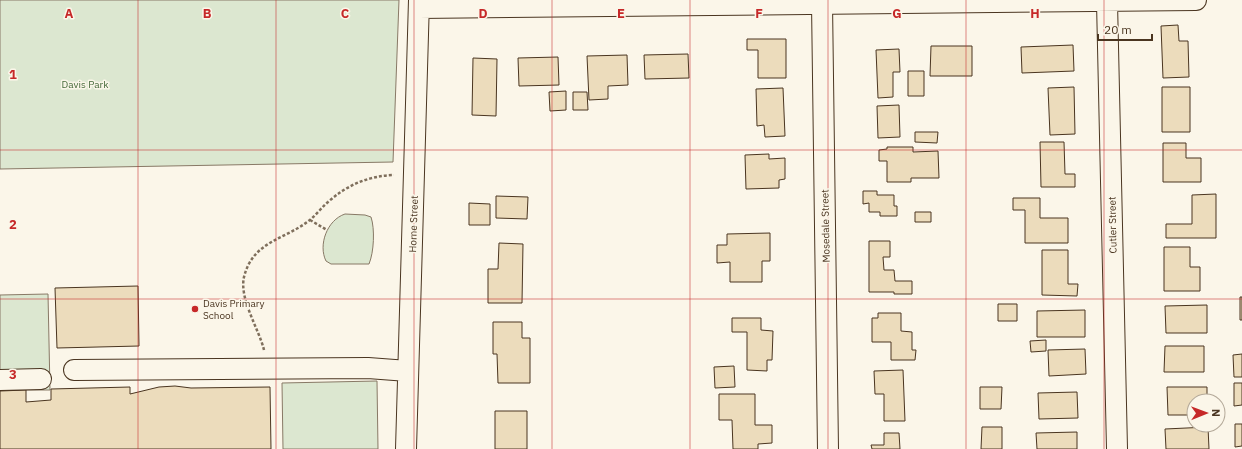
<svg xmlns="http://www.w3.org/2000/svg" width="1242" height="449" font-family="'IBM Plex Sans',sans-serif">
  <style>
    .green { fill: #dce7d0; stroke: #887966 }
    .building { fill: #ecdcbc; stroke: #4a3520 }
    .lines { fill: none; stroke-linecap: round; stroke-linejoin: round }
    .minor-casing { stroke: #4a3520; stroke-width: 22 }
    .path { stroke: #7f6f5c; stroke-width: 2.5; stroke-dasharray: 3 2; stroke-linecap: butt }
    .minor { stroke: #fbf6e9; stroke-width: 20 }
    .grid { fill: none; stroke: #c62828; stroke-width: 1; stroke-opacity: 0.55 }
    .poi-dot { fill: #c62828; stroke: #fbf6e9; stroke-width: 1.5 }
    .labels { text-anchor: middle; stroke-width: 3; stroke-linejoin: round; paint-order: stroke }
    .park-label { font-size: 10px; fill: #436837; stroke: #fbf6e9 }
    .street-label { font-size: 10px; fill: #4a3520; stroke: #fbf6e9 }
    .poi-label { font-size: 10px; fill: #4a3520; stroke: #fbf6e9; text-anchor: start }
    .grid-label { font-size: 13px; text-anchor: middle; font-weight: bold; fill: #c62828; stroke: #fbf6e9; stroke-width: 3; stroke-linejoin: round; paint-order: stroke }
  </style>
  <rect width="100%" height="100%" fill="#fbf6e9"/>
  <path class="green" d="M0 0H399L393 162 0 169Z
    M345 214 365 215 371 217C375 229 374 252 369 264H331L326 261C318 245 327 220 345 214Z
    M48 294 50 390H0V295Z
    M377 381 378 449H283L282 383Z"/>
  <path class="building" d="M1178 25 1179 41H1188L1189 77 1163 78 1161 26Z
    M747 39H786V78H758V50H747Z
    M1073 45 1074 71 1022 73 1021 47Z
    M931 46H972V76H930Z
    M899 49 900 72H893V97L878 98 876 50Z
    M688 54 689 78 645 79 644 55Z
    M627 55 628 85 608 86V99L589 100 587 56Z
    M558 57 559 85 519 86 518 58Z
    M473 58 497 59 496 116 472 115Z
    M908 71H924V96H908Z
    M1074 87 1075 134 1050 135 1048 88Z
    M1162 87H1190V132H1162Z
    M783 88 785 136 765 137 764 125 757 126 756 89Z
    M566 91V110L550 111 549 92Z
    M573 92H587L588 110H573Z
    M899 105 900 137 878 138 877 106Z
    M915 132H938L937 143 915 142Z
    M1040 142H1064L1065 174H1075V187H1041Z
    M1163 143H1186V158H1201V182H1163Z
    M887 147H913V152L938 151 939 178H911V182H887V161H879V150L887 149Z
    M769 154V159L785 158V179L779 180V188L746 189 745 155Z
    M863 191H877V195H894V206H897V216H880V212H869V203L863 204Z
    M1216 194V238H1166V224H1192V195Z
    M496 196 528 197 527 219 496 218Z
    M1013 198H1040V218H1068V243H1025V210H1013Z
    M469 203 490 204V225H469Z
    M915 212H931V222H915Z
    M770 233V261H762V282H730V262L717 263V245H727V234Z
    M869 241H890V257H883L884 270H894L895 281H912V294H894V292H869Z
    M499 243 523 244 522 303H488V269H498Z
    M1164 247H1190V267H1200V291H1164Z
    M1042 250H1068V284H1078L1077 296 1042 295Z
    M138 286 139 346 57 348 55 288Z
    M1240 297H1242V320H1240Z
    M998 304H1017V321H998Z
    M1207 305V333H1166L1165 306Z
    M1085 310V337H1037V311Z
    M878 313H901V331L912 332V350H916L915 360H891V342H872V318H878Z
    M732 318H761V330L773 331 772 360H767V371L747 370V332H732Z
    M493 322H522V338H530V383H498L497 354H493Z
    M1046 340V351L1031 352 1030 341Z
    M1165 346H1204V372H1164Z
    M1085 349 1086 374 1049 376 1048 350Z
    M1242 354V377H1234L1233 355Z
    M734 366 735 387 715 388 714 367Z
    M903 370 905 421H884V394H875L874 371Z
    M1234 383H1242V405L1234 406Z
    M175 386 191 388 270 387 271 449H0V391L26 390V402L51 400V389L130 387V394L159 387Z
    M980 387H1002L1001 409H980Z
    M1167 387H1207V401H1194V415H1168Z
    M1077 392 1078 418 1039 419 1038 393Z
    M719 394H755V425H772V443L758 444V449H733L732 420H719Z
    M495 411H527V449H495Z
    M1235 424H1242V446L1235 447Z
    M982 427H1002V449H981Z
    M1208 427 1209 449H1166L1165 429Z
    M1077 432V449H1037L1036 433Z
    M884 433H899L900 449H872L871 445H884Z"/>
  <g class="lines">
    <g class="minor-casing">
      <path id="minor" d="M1107 2 1117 449
        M822 3 828 449
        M419 8 1196 0
        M74 370 368 368 408 371
        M0 380 41 379
        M406 449 419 0"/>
    </g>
    <path class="path" d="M310 220 327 230
      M264 350C259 329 239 299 244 277 253 240 286 240 311 219 317 214 322 207 328 202 347 185 368 176 394 175"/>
    <use href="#minor" class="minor"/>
  </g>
  <path class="grid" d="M138 0V449M276 0V449M414 0V449M552 0V449M690 0V449M828 0V449M966 0V449M1104 0V449M0 150H1242M0 299H1242"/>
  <circle class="poi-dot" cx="195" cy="309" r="4"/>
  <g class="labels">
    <g class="park-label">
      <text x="85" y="88">Davis Park</text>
    </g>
    <g class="street-label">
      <text transform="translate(413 224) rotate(-88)" y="4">Horne Street</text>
      <text transform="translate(1112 225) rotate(-91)" y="4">Cutler Street</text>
      <text transform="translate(825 226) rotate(-91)" y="4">Mosedale Street</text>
    </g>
    <g class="poi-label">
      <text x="203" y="307">Davis Primary<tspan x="203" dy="12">School</tspan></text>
    </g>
  </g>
  <g class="grid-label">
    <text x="69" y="18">A</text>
    <text x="207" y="18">B</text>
    <text x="345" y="18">C</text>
    <text x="483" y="18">D</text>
    <text x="621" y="18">E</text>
    <text x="759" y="18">F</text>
    <text x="897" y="18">G</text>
    <text x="1035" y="18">H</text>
    <text x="13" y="79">1</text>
    <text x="13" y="229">2</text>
    <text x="13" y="379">3</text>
  </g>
  <g transform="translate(1206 413) rotate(89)"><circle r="19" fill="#fbf6e9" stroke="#b4a999"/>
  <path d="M0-3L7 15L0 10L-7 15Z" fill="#c62828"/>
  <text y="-6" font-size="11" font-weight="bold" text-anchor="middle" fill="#4a3520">N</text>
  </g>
  <path d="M1098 34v6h54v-6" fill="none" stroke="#4a3520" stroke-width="2"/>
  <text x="1104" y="34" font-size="12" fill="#4a3520" stroke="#fbf6e9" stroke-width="3" paint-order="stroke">20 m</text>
</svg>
